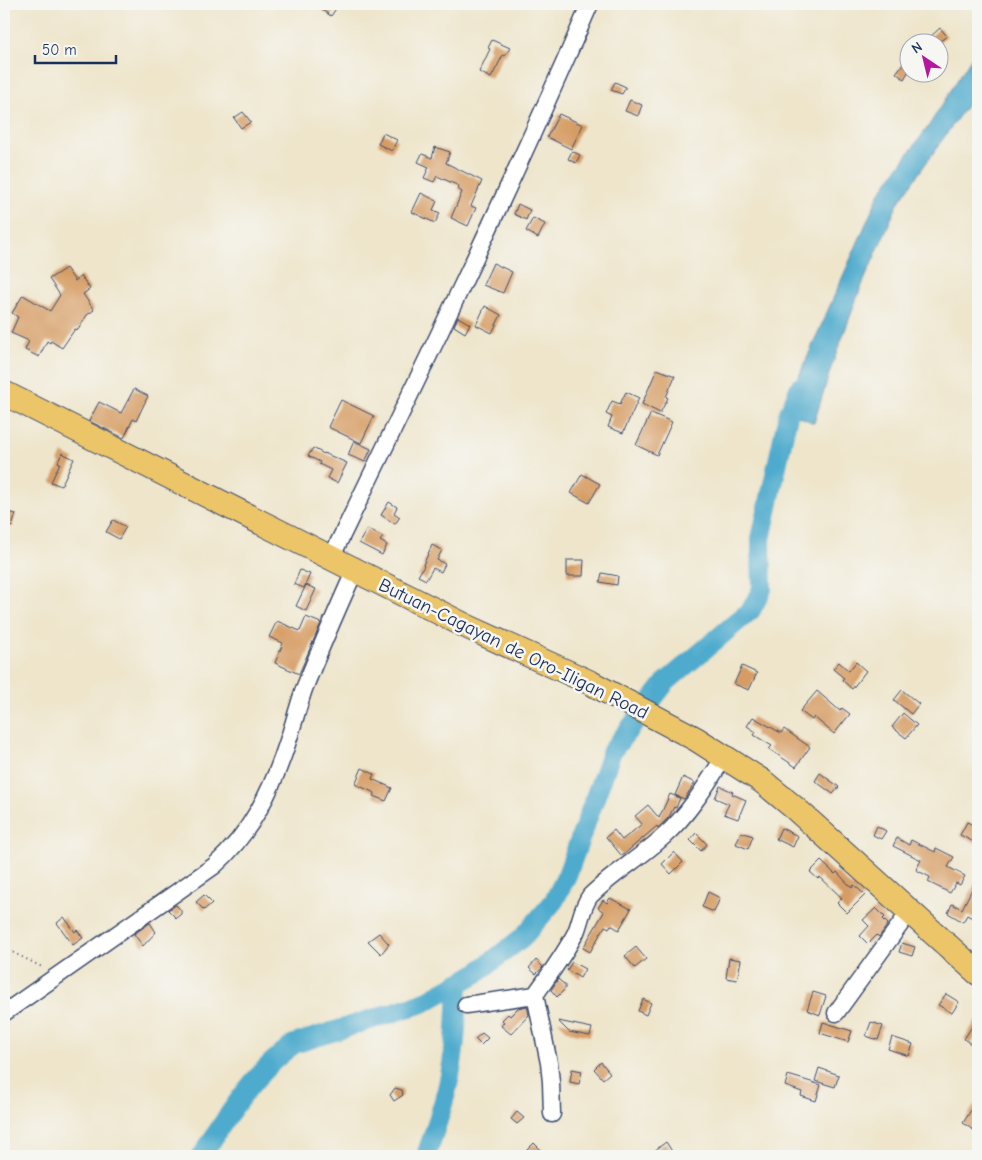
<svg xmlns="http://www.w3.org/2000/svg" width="982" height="1160" font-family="'Comic Neue',sans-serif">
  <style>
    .water { fill: #4fabcd; stroke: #356d96 }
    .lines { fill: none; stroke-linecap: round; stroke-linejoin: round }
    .river { stroke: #4fabcd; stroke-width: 20 }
    .building { fill: #d69c63 }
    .minor-casing { stroke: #3b4a6e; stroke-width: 19 }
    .highway-casing { stroke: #3b4a6e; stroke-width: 26 }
    .path { stroke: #3b4a6e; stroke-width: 2; stroke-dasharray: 1 4; stroke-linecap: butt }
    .minor { stroke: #fff; stroke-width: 16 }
    .highway { stroke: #edc569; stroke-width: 24 }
    .labels { text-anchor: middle; stroke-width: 5; stroke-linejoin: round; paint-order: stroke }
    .street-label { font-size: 19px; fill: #1b2f5e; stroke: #f6f6f2 }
  </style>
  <rect width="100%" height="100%" fill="#f6f6f2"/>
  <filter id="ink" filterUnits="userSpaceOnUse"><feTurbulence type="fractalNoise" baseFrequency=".02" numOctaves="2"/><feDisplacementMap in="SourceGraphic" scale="10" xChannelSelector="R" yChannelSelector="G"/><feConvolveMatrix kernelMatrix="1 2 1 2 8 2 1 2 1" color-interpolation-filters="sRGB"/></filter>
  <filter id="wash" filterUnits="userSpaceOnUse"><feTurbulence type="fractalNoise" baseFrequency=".0096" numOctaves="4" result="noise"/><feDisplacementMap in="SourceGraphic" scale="20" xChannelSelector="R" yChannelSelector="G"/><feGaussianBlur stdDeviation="1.12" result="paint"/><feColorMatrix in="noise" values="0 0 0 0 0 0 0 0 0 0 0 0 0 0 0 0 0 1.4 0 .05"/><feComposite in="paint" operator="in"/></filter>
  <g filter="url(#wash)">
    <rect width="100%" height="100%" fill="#eee5cb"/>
    <path class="water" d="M978 47V89L898 203 860 290 831 368 814 423 784 410 880 192 928 127Z"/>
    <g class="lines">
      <path class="river" d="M202 1156C227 1116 254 1072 294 1044L423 1003 477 973 523 937 554 901 567 875 612 751 666 682 751 610 762 589 761 539 788 415 800 387
        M426 1156C435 1129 445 1103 450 1075 456 1045 457 1014 458 983"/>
    </g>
    <g id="blocks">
      <path class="building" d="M326 4H339L331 16 322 10Z
        M940 28 947 36 939 42H933L929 38Z
        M492 40 510 48 505 56 503 55 491 78 479 72 490 49 488 48Z
        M903 64 910 69 904 79 896 73Z
        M615 82 626 87 622 94 611 90Z
        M630 100 642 105 638 116 625 111Z
        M243 112 251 122 241 128 234 118Z
        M559 114 583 125 571 149 547 137Z
        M383 133 397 140 392 151 378 144Z
        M435 147 450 152 446 163 482 181 471 206 476 208 468 226 451 218 462 192 458 189 459 186 437 176 434 182 424 178 429 167 418 162 422 154 432 158Z
        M572 151 580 155 576 163 568 159Z
        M421 193 437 201 433 210 440 213 435 223 412 212Z
        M518 204 530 210 526 220 514 214Z
        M533 218 545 224 538 238 526 231Z
        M493 263 512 272 503 293 483 285Z
        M66 268 75 281 81 276 90 289 83 294 94 310 87 315 78 330 75 329 62 348 51 341 50 343 47 341 39 357 25 350 29 341 11 333 18 317 12 313 23 295 50 311 60 295 49 279Z
        M485 306 501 315 492 333 476 325Z
        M458 317 470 324 465 333 454 326Z
        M657 369 675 376 666 397 668 398 660 413 642 404Z
        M134 389 148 396 136 421 133 419 124 438 89 421 99 402 121 413Z
        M626 392 639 398 623 433 608 427 612 417 606 414 612 401 620 404Z
        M341 400 374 416 361 443 328 427Z
        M651 413 672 422 657 455 636 445Z
        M354 441 371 449 365 462 348 455Z
        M313 448 324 454V453L347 463 337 483 327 478 331 470 319 464 320 462 308 456Z
        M62 453 74 459 61 486 51 482 60 463 58 462Z
        M582 474 600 484 589 503 571 493Z
        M389 502 397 507 394 513 400 517 395 524 381 515Z
        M4 511 16 514 12 527 4 524Z
        M113 520 126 527 119 539 106 532Z
        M367 529 383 537 380 541 387 545 382 555 359 543Z
        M432 545 442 550 437 560 445 564 441 572 433 568 426 580 418 576 424 566 423 565Z
        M567 560H584L583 576H567Z
        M300 570 310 574 304 588 294 584Z
        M602 573 618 576 617 585 600 582Z
        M306 585 316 589 306 611 296 606Z
        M306 617 321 623 299 674 275 663 283 643 269 637 277 621 300 631Z
        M839 662 849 671 856 662 866 671 852 689 842 680 844 678 833 669Z
        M742 666 757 673 749 690 734 684Z
        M902 690 919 704 911 714 894 700Z
        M817 691 840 711 842 708 850 714 834 734 814 717 812 720 800 711Z
        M903 713 917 725 906 738 892 727Z
        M753 717 781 733 784 729 810 747 796 767 769 749 772 746 754 735 756 732 747 726Z
        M362 768 374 774 372 779 392 788 386 801 373 796 375 793 355 784Z
        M820 773 839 787 833 794 815 781Z
        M683 777 695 783 684 799 675 795Z
        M720 786 733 792 732 794 746 800 738 819 724 814 729 804 715 798Z
        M670 794 680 798 676 808 674 807 669 817 658 828 657 826 622 856 606 837 614 830 622 840 642 824 635 816 648 805 659 818Z
        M967 822 978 827V844L960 835Z
        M877 826 886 831 881 839 873 835Z
        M781 828 798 836 793 847 776 839Z
        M741 832 753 836 748 849 736 844Z
        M696 833 707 844 701 851 690 840Z
        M897 838 909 845 911 840 935 852 936 848 954 857 948 867 965 876 960 885 956 883 950 893 928 882 930 877 916 870 921 860 893 846Z
        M674 852 683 862 671 874 662 864Z
        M821 861 835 874 837 872 852 888 854 885 865 895 847 913 837 903 842 898 820 877 818 879 810 872Z
        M978 877V921L967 915 963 922 948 913 952 904 962 909Z
        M708 892 720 898 714 912 702 907Z
        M204 895 212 903 204 910 196 902Z
        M610 898 631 909 619 930 611 925 609 928 605 926 590 952 583 948 604 912 598 908 603 900 607 903Z
        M176 905 181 910V914L176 918 168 910Z
        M876 908 885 917 883 919 888 924 879 937 877 935 868 944 860 936 869 926 863 920Z
        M64 917 75 932 77 930 83 938 73 945 57 923Z
        M150 923 156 932 143 946 134 934Z
        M379 933 389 944 381 954 368 941Z
        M902 943 915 947 912 956 899 952Z
        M636 947 646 959 635 968 625 956Z
        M729 958 741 960 737 980 726 978Z
        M536 960 543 967 536 974 529 968Z
        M572 962 585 969 580 978 567 970Z
        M558 979 565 985V989L557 997 551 990Z
        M813 992 826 996 820 1015 807 1010Z
        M946 994 959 1002 952 1013 938 1005Z
        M643 999 651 1003 646 1015 638 1011Z
        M527 1006 529 1015 511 1034 501 1026 504 1022 502 1020 508 1014 510 1016 518 1008Z
        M978 1017V1033L971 1044 964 1039Z
        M558 1021 592 1028 590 1036 569 1032Z
        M823 1022 852 1031 848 1042 820 1033Z
        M871 1022 883 1026 878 1040 866 1036Z
        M482 1033 488 1038 481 1045 475 1039Z
        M892 1037 913 1044 909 1056 888 1049Z
        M601 1062 610 1073 603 1079 594 1069Z
        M819 1068 839 1075 835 1087 815 1081Z
        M572 1069 582 1071 579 1084 570 1082Z
        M788 1075 821 1085 816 1101 801 1096 802 1092 785 1086Z
        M395 1088 402 1090 403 1095 394 1101 390 1095Z
        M978 1099V1133L963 1123Z
        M517 1112 524 1118 517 1124 511 1119Z
        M666 1142 675 1156H657L654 1151Z
        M534 1143 542 1151 537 1156H521Z"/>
    </g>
  </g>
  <g filter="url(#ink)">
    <use href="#blocks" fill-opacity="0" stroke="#3b4a6e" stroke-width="1"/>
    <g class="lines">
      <g class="minor-casing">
        <path id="minor" d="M331 558C420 375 509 191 590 4
          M466 1005 535 995
          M4 1013 214 866C251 833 272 790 287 744 293 726 298 707 304 689 320 649 337 610 355 570
          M836 1013 910 911
          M552 1114 551 1082 549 1063 535 995C549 975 565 954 576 932 581 920 582 907 590 896 612 874 640 858 663 837 688 815 706 786 724 757"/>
      </g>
      <g class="highway-casing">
        <path id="highway" d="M4 393 468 627 591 683 696 739 762 781 797 810 978 973"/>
      </g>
      <path class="path" d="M4 948 44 968"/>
      <use href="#minor" class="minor"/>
      <use href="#highway" class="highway"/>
    </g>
  </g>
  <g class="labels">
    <g class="street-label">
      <text transform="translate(514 648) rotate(26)" y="7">Butuan-Cagayan de Oro-Iligan Road</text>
    </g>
  </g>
  <rect width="982" height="1160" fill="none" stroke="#f6f6f2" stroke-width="20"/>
  <g transform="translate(924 58) rotate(325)"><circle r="24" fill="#f6f6f2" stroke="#9ea6b7"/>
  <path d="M0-4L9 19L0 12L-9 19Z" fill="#b5179e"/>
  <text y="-8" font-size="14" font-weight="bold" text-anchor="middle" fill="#1b2f5e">N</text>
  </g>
  <path d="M35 55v8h81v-8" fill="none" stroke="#1b2f5e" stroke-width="2.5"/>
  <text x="42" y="55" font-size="15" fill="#1b2f5e" stroke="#f6f6f2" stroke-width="4" paint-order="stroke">50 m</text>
</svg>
